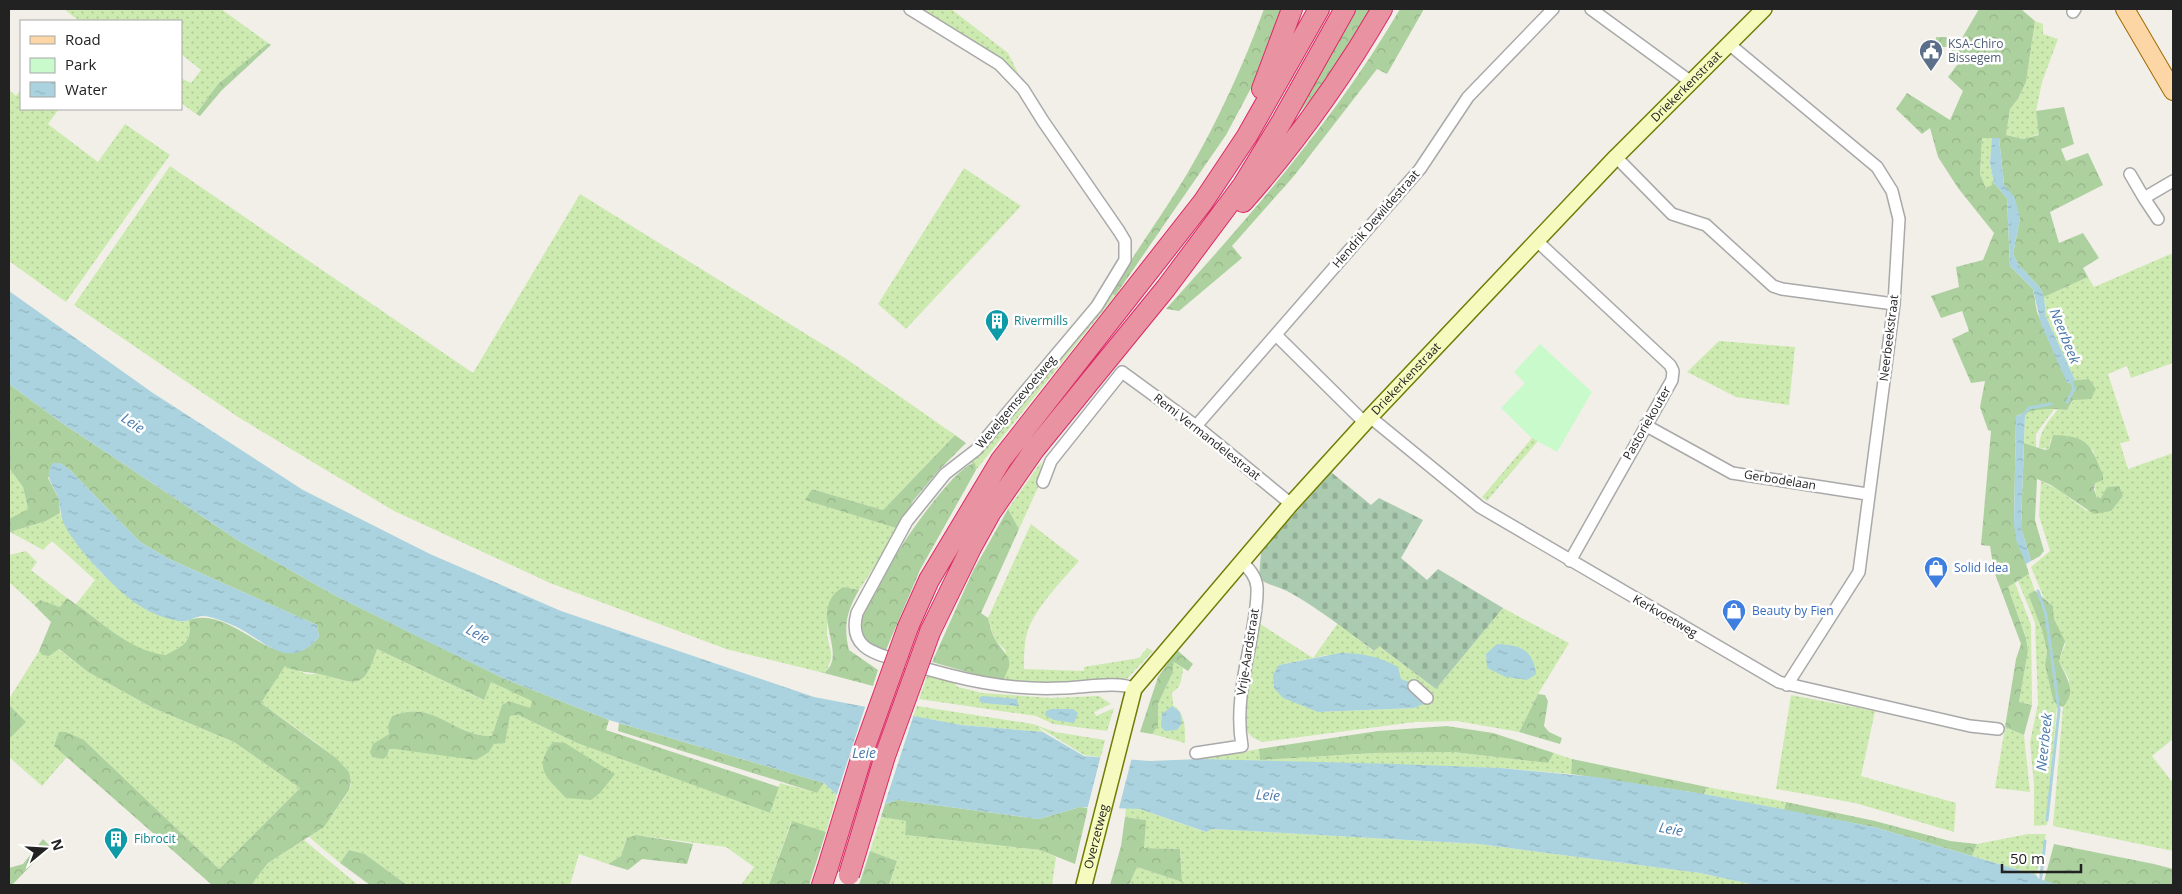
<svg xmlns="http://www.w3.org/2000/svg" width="2182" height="894" font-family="'Open Sans',sans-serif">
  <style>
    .grass { fill: url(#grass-dots); fill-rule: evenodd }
    .forest { fill: url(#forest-crowns) }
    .cemetery { fill: url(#cemetery-stones) }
    .park { fill: #c8facc }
    .water { fill: url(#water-ripples) }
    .pier { fill: #f2efe9 }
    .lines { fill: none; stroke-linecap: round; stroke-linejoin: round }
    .stream { stroke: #aad3df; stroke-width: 3 }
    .street-casing { stroke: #a9a9a9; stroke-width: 14 }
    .secondary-casing { stroke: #707d05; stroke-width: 18 }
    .primary-casing { stroke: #a06b00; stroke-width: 20 }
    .highway-casing { stroke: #dc2a67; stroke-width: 22 }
    .street { stroke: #fff; stroke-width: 11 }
    .secondary { stroke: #f7fabf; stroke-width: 15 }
    .primary { stroke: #fcd6a4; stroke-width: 18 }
    .highway { stroke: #e892a2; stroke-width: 20 }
    .highway-bridge-casing { stroke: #dc2a67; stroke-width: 22; stroke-linecap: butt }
    .highway-bridge { stroke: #e892a2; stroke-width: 20 }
    .labels { text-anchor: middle; stroke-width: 5; stroke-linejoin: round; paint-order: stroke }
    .service-label { font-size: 12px; fill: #4e5e75; stroke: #fff; text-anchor: start }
    .street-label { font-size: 12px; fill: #222; stroke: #fff }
    .culture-label { font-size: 12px; fill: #0d838f; stroke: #fff; text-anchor: start }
    .shop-label { font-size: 12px; fill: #366cbe; stroke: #fff; text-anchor: start }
    .water-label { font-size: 14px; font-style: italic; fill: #4a7aab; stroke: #fff }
  </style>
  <defs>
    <pattern id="grass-dots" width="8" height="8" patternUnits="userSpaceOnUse" patternTransform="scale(1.25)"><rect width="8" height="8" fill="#cdebb0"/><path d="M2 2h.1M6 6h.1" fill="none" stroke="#b0c997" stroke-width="1.8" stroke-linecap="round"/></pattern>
    <pattern id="forest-crowns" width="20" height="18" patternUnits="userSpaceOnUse" patternTransform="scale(1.25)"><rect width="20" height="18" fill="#add19e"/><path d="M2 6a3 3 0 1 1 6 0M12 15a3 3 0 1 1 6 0" fill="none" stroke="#95b388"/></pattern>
    <pattern id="cemetery-stones" width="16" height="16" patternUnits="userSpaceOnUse" patternTransform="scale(1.25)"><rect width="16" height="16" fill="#aacbaf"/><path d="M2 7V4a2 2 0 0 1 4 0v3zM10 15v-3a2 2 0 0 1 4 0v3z" fill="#92ae96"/></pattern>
    <pattern id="water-ripples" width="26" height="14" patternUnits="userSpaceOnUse" patternTransform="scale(1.25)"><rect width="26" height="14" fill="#aad3df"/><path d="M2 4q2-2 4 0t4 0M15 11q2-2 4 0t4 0" fill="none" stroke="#92b5bf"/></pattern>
  </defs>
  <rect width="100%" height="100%" fill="#f2efe9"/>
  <path class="grass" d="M64 9H221L268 43 218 84 196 114 181 103V81L183 79 191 83 201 70 181 54V21H79Z
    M918 9H951L1008 53 1020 77 1009 66Z
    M2035 21 2043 24V34L2058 39 2042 82 2036 111 2040 134 2023 139 2006 135 2010 109 2018 99 2026 82Z
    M21 89V109H59L48 124 98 162 125 124 170 155 66 302 9 261V90L16 96Z
    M1982 138H1992L1990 163 1994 183 1986 190 1980 174Z
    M170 166 473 373 580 194 845 358 955 435 883 510 812 489 806 500 899 529 859 590 843 587C839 597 827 618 827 628 826 648 839 653 824 673L726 649 550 583 394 511 238 417 74 305Z
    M964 168 1021 206 906 329 878 304Z
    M2173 253V363L2131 378 2127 366 2108 374 2130 441 2120 443 2128 469 2173 453V739L2152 756 2173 783V851L2053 826 2063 707 2068 701 2069 679 2059 661 2065 645 2054 619 2053 606 2044 598 2031 567 2050 551 2039 516 2041 481 2057 489 2087 511 2101 498H2097C2092 483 2099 466 2093 450L2051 439 2049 449 2039 448C2039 431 2048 422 2058 409L2067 410 2089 379 2075 380 2046 317 2044 297 2088 277 2094 287Z
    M1111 292 1115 296 976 470 974 463 968 464 1001 429Z
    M1719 341 1795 347 1789 405 1736 397 1687 372Z
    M2055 408 2036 434V447L2024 443 2025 413 2032 410Z
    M1511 411 1536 433 1538 441 1487 501 1482 497 1532 438 1508 414Z
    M1041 462 1040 483 1019 529 1008 509Z
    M9 468 23 487 28 510 9 519Z
    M60 513 75 541 101 573 140 606 183 622 189 620C190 633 190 642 177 649 174 651 170 654 167 655 145 661 94 617 76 604L95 580 52 541 43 550 10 532 46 521Z
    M1031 524 1079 561C1062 581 1040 602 1029 627 1024 640 1024 655 1024 669L1084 671V667L1139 658 1147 648 1153 651 1125 681 1112 679 1057 684 1002 682 1006 651 995 640 988 618Z
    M26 551 37 562 31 570 67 598 60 608 40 600 34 605 9 582V555Z
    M2029 574 2035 591 2028 594 2042 630 2047 651 2045 665 2053 700 2057 705 2047 825 2034 826V785L2030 742 2038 704 2035 623 2018 581Z
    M2015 583 2031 625 2032 705 2019 702 2028 651 2026 637 2008 587Z
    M1503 608 1569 643 1538 694 1519 732 1457 721 1415 722 1262 742C1256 739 1250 737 1247 731 1239 713 1256 645 1259 623L1313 658 1338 623 1373 651 1379 646 1436 689ZM1327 655 1414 684 1423 704 1414 708 1318 712 1279 665Z
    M58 649 88 672 153 708 234 742 300 788 219 869 84 740 54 746 67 757 42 786 9 757V739L25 722 9 705V699L39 651 42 655Z
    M377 649 483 700 491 682 532 700 530 709 509 701 502 705 492 736C452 737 435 699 392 716L389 734 383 738 389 749 489 752 494 744 505 742 510 716 518 715 577 743 770 813 780 783 817 793 824 783 837 795 826 832 791 822 769 885H741L754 867 726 847 636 835 627 838 621 856 608 864 579 854 570 885H407L365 854 349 850 340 863 309 837C322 828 329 820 338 807 343 799 352 790 351 780 349 761 278 716 261 703L285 665C292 668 300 672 307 674 312 675 318 673 323 675 358 685 365 688 377 649Z
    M1174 662 1183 668C1182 677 1181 689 1172 692L1173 705C1186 714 1185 728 1185 743L1152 734 1158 726V704L1172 674Z
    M927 676 953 682 958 687 983 693 1051 698 1099 696 1111 704 1094 712 1096 716 1114 708 1107 731 1053 724 1036 716 919 699Z
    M1791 695 1875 711 1861 776 1956 803 1954 832 1855 803 1776 789Z
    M917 706 1033 724 1055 732 1105 740 1101 757 1084 755 1037 726 1043 732 961 725 913 716Z
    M2005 727 2024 735 2030 792 1995 788Z
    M1259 749 1260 760 1374 753 1453 752 1548 763 1554 753 1572 759 1571 774 1501 768 1200 759Z
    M1707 787 1786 802 1784 810 1704 794Z
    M1126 808 1140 809 1205 832 1212 829 1479 844 1700 873 1755 885H1129L1137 867 1182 882 1180 849 1143 848 1146 820 1125 817Z
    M881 817 906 821 905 835 1040 850 1056 857 1052 885H889L897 861 870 851Z
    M2028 834H2046L2036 875 1972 856 1977 844Z
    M304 840 358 885H251L268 863Z"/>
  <path class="forest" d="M1264 9H1282L1258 75 1226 135 1115 296 1111 292C1135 252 1163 214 1187 174 1218 121 1243 66 1264 9Z
    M1356 9H1374L1334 72 1298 114Z
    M1400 9H1424L1387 74 1377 69 1294 176 1232 246 1242 258 1179 311 1166 309C1251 215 1336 118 1400 9Z
    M1979 9H2021L2035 21 2026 82 2018 99 2010 109 2006 135 2023 139 2039 135 2036 111 2064 107 2074 144 2061 149 2066 161 2088 153 2103 185 2050 212 2059 243 2083 233 2099 258 2083 268 2088 277 2044 297 2040 288 2018 264 2013 254 2020 218 2004 184 1999 138H1982L1980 174 1986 189 1994 183 2007 198 2010 266 2033 289 2037 312 2068 383 2075 380 2089 379 2096 389 2091 399 2073 400 2067 410C2048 408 2034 409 2016 416L2014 524 2029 574 2008 587 2026 638 2028 651 2019 702 2032 705 2024 735 2005 727 2016 659 2021 644 1994 571 1990 546 1981 545 1991 431 1988 430 1980 407 1985 381 1971 383 1952 339 1969 331 1962 311 1941 318 1931 296 1959 287 1956 267 1983 260 1994 233 1958 188 1938 157 1930 128 1922 134 1896 109 1907 93 1950 120 1963 91 1948 77 1960 61 1948 47H1937L1936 37 1962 38Z
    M268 43 271 45 222 90 200 116 196 114 218 84Z
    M9 384 62 423 239 541 336 596 505 679 609 720 606 730 779 787 770 813 577 743 518 715 510 716 505 743 494 744 489 752 476 760 394 749H389L387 756 383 759 372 757 370 752 373 744 389 734 388 726 392 716C436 699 452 737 492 736L502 705 509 701 530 708 532 701 491 682 484 700 377 649C364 690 358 684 323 675 309 671 297 673 285 666L261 703 336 758 349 772 351 781 349 790 324 827 268 863 251 885H212L54 746 59 732H66L84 740 219 869 300 788 234 742 153 708 88 672 59 649 49 656 42 655 39 651 51 622 34 605 40 600 60 607 67 598C98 618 128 651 166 655 185 645 192 642 189 620 237 604 279 685 319 637L317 625 169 559 140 542 70 470 60 463 48 478 59 499 60 513 46 521 10 532 9 519 28 509 23 487 9 468Z
    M955 435 966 443 939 470 913 501 899 529 805 500 812 489 883 510Z
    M2053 435C2090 436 2090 445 2103 475V480L2095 483 2094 489 2097 498H2101L2107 487 2119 486 2123 496 2111 511 2094 514 2051 485 2037 479 2035 520 2044 551 2040 556 2031 561 2021 527 2024 443 2045 450 2049 449Z
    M975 463 976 470 920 570 886 650C875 646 862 643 860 630 857 605 950 465 975 463Z
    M1008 509 1019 529 981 613 988 618C990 625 992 635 996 641 1009 660 1015 658 1002 682L932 662 973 571Z
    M843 587 859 590C847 611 843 625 849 650L878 670 873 686 824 673C826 671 830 667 831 664 840 643 810 607 843 587Z
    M2035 591 2053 606 2054 619 2065 641 2059 661C2066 678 2078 691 2063 707L2057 705 2053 700 2045 665 2047 651 2042 630 2028 594Z
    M1177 650 1193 664 1188 671 1174 662 1172 674 1158 704V726L1152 734 1140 732 1158 677Z
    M1538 694 1545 695 1548 701 1544 726 1549 732 1562 738 1560 744 1519 732Z
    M9 705 26 722 9 739Z
    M619 723 824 783 817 793 618 731Z
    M1447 726 1493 733 1554 753 1548 763 1453 752 1374 753 1260 760 1259 749 1378 731Z
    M553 742 565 743 615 774 600 793 591 800 566 798C547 777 532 769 553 742Z
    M1572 759 1707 787 1704 794 1571 774Z
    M898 800 1039 819 1080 807 1088 808 1075 864 1040 850 905 835 906 821 881 817 885 804Z
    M1786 802 1875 821 1950 841 1977 844 1972 856 1874 827 1784 810Z
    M1125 817 1146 820 1144 848 1180 849 1182 882 1137 867 1129 885H1110L1121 846Z
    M792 821 826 832 809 885H769Z
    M636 835 693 844 687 864 642 859 628 870 608 864 621 856 627 838Z
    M43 839 50 846 12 885H9V868L23 864Z
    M2054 844 2154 864 2173 869V885H2058L2044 881Z
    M349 850 365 854 407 885H370L340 863Z
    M870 851 897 861 889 885H859Z"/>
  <path class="cemetery" d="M1331 472 1371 505 1379 498 1423 520 1401 558 1427 580 1438 569 1503 608 1436 689 1379 646 1374 651C1346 630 1318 608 1287 591 1278 586 1266 585 1259 578L1261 552Z"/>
  <path class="park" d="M1540 344 1592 392 1557 452 1532 438 1501 408 1525 383 1514 372Z"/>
  <path class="water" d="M1992 138H1999L2004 184 2015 198 2020 218 2013 254 2018 264 2040 288 2044 297 2046 317 2075 380 2067 383 2041 324 2033 289 2010 266 2007 198 1994 183 1990 163Z
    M9 291 153 393 303 490 430 554 561 611 814 697 961 725 1043 732 1084 756 1150 761 1200 759 1397 764 1501 768 1595 777 1704 794 1874 827 2036 875 2039 879 2058 885H1755L1700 873 1479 844 1212 829 1206 832 1140 809 1080 807 1039 819 898 800 885 804 837 795 824 783 609 720 505 679 431 643 336 596 239 541 62 423 9 384Z
    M2025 413 2021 527 2031 561 2026 564 2016 540 2014 524 2016 416Z
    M53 463H60L70 470 140 542 169 559 317 625 319 637C290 672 266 642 237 627 228 623 210 615 201 616 194 617 186 623 179 621 167 619 150 613 140 606 118 593 77 549 65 526 60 517 61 507 58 497 53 484 43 476 53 463Z
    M1497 644C1520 645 1533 649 1536 674L1527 680 1506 677 1487 668 1486 654Z
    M1340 653C1362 653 1378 656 1398 667L1401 679 1414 684 1428 697 1424 704 1414 708 1318 712 1283 698 1274 688 1273 675 1279 665Z
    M983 696 1017 699 1019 706 983 703 979 701 980 697Z
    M1172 706 1180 712 1182 723 1177 730 1165 731 1161 727 1162 714Z
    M1051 709H1073L1078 713 1074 723 1054 720 1045 715 1046 711Z"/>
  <path class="pier" d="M866 704 914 714 884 806 836 797Z
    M1101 755 1132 757 1118 812 1087 810Z"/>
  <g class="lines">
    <path class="stream" d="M2067 402 2074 389 2070 379
      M2023 416 2029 408 2051 404
      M2038 591 2046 615 2059 710 2047 820
      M2040 885 2045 841"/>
    <g class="street-casing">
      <path id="street" d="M910 9 999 64 1023 89 1043 121 1119 231 1125 241V260L1097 306 976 450 945 474 907 521 857 613C847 651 879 654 907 663 958 679 1009 691 1063 688 1079 688 1122 680 1134 689
        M1591 9 1691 82
        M2073 12 2075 9
        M1729 44 1877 167 1892 191 1899 219 1894 304 1859 572 1787 685
        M1616 157 1672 214 1706 225 1773 286 1782 289 1894 304
        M2130 174 2144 198 2173 181
        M2144 198 2158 219
        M1537 241 1670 365 1673 371 1672 380 1570 561
        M1276 335 1365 423
        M1370 417 1480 507 1779 682 1970 726 1998 729
        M1645 425 1732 473 1867 494
        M1196 426 1420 169 1468 97 1553 9
        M1043 482 1051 461 1122 372 1196 426 1291 504
        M1414 686 1427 698
        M1196 753 1242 746C1236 712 1243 678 1250 644 1253 625 1258 606 1257 587 1256 576 1249 569 1242 562"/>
    </g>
    <g class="secondary-casing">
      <g id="secondary">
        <path id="s1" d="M1084 885 1134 689 1291 504 1370 417 1616 157 1764 9"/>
      </g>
    </g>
    <g class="primary-casing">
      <path id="primary" d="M2125 9 2173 91"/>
    </g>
    <g class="highway-casing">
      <path id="highway" d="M1262 89 1292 9
        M1243 202C1296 142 1342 78 1382 9
        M908 627 929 580 1001 460 1203 202 1247 136 1319 9
        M930 632 971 548 991 512 1034 450 1166 288 1243 185 1282 121 1345 9
        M822 885 827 870"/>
    </g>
    <use href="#street" class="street"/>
    <use href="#secondary" class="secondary"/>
    <use href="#primary" class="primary"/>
    <use href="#highway" class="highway"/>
    <g class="highway-bridge-casing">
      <path id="highway-bridge" d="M827 870 864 749 908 627
        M849 875 885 756 930 632"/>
    </g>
    <use href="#highway-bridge" class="highway-bridge"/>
  </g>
  <defs>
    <g id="civic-pin" transform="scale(1.25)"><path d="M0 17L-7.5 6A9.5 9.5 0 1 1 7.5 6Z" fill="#5c6f8a" stroke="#fff"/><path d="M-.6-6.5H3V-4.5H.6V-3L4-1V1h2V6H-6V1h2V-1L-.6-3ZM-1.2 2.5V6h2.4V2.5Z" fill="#fff"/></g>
    <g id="building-pin" transform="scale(1.25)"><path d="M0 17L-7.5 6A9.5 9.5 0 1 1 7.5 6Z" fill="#0f9aa8" stroke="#fff"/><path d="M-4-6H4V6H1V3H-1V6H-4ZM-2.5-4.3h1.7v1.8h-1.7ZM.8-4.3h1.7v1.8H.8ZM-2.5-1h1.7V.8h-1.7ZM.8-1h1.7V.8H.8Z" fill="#fff"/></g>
    <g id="shop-pin" transform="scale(1.25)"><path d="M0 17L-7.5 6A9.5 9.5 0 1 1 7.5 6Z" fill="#3f7fe0" stroke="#fff"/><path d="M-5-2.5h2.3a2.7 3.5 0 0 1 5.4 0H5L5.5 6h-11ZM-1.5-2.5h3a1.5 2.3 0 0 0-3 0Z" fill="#fff"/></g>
  </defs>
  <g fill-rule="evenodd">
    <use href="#civic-pin" x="1931" y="51"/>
    <use href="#building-pin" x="997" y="321"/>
    <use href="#shop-pin" x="1936" y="568"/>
    <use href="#shop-pin" x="1734" y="611"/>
    <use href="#building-pin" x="116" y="839"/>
  </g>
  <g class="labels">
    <g class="service-label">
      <text x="1948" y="48">KSA-Chiro<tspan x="1948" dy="14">Bissegem</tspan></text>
    </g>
    <g class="street-label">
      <text dy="4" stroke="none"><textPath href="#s1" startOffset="1020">Driekerkenstraat</textPath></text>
      <text transform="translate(1376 219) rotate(-49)" y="4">Hendrik Dewildestraat</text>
      <text transform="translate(1889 338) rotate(-83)" y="4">Neerbeekstraat</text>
      <text dy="4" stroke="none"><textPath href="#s1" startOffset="615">Driekerkenstraat</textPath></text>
      <text transform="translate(1016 402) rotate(-50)" y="4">Wevelgemsevoetweg</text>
      <text transform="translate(1647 423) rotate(-60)" y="4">Pastoriekouter</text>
      <text transform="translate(1207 437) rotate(38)" y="4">Remi Vermandelestraat</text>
      <text transform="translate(1780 480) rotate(9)" y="4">Gerbodelaan</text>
      <text transform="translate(1665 616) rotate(30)" y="4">Kerkvoetweg</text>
      <text transform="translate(1248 652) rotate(-81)" y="4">Vrije-Aardstraat</text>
      <text dy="4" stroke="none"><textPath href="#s1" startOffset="50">Overzetweg</textPath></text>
    </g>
    <g class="culture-label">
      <text x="1014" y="325">Rivermills</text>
      <text x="134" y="843">Fibrocit</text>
    </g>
    <g class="shop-label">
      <text x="1954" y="572">Solid Idea</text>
      <text x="1752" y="615">Beauty by Fien</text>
    </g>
    <g class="water-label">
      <text transform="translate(2065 336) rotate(68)" y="5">Neerbeek</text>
      <text transform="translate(133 423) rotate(33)" y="5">Leie</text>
      <text transform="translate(478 634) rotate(29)" y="5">Leie</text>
      <text transform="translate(2044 742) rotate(-84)" y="5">Neerbeek</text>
      <text x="864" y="758">Leie</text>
      <text transform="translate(1268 795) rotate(4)" y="5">Leie</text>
      <text transform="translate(1671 829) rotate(10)" y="5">Leie</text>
    </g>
  </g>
  <rect width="2182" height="894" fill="none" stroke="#222222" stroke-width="20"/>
  <rect x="20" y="20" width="162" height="90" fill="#ffffff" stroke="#a7a7a7"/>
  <rect x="30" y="36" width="25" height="8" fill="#fcd6a4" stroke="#a7a7a7"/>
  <text x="65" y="45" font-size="15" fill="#222222">Road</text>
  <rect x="30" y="58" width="25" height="15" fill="#c8facc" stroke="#a7a7a7"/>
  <text x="65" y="70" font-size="15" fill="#222222">Park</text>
  <rect x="30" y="82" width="25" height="15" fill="url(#water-ripples)" stroke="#a7a7a7"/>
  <text x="65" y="95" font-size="15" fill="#222222">Water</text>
  <g transform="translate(45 849) rotate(72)" stroke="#ffffff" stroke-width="4" paint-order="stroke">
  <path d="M0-4L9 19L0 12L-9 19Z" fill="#222222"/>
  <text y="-8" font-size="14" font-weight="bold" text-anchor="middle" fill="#222222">N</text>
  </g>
  <path d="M2002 864v8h79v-8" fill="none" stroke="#222222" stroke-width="2.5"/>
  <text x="2010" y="864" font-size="15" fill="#222222" stroke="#ffffff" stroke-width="4" paint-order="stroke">50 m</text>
</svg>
